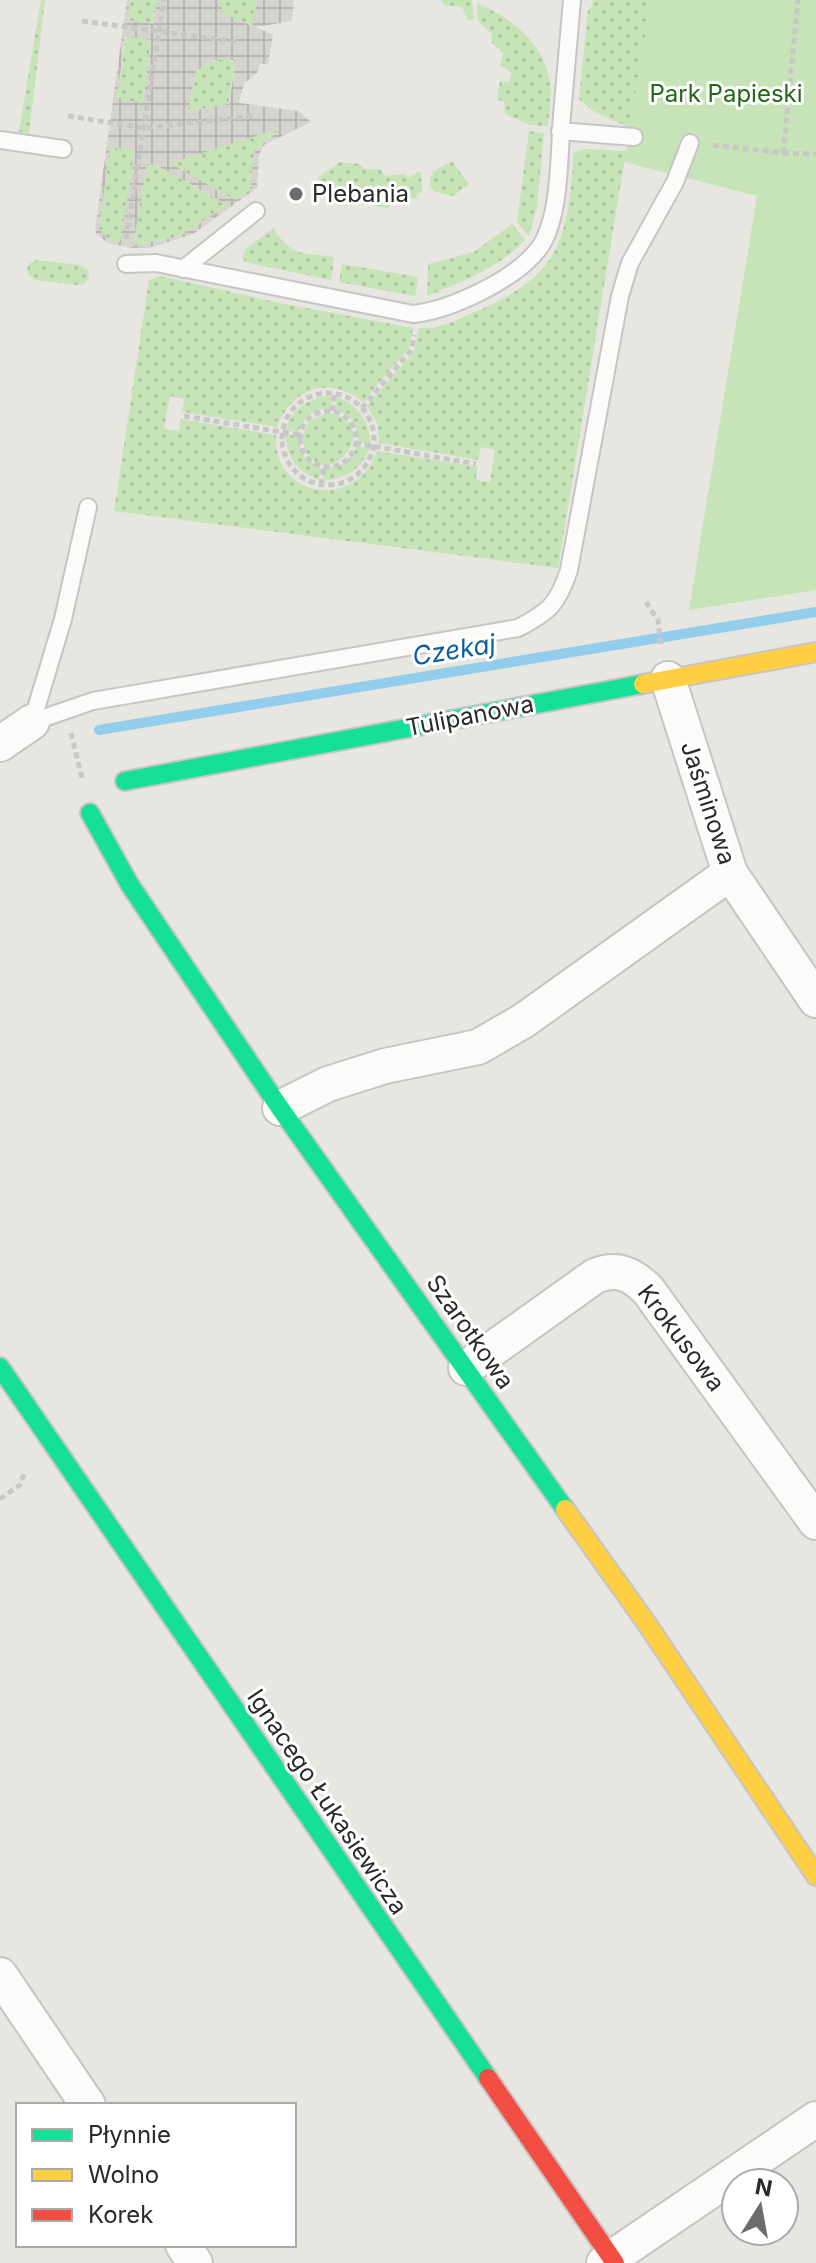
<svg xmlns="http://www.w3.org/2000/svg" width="816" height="2263" font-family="Inter,sans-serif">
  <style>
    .grass { fill: url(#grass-dots) }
    .park { fill: #c6e4b8 }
    .plaza { fill: url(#plaza-grid); fill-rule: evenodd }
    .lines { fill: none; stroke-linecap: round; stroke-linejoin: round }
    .stream { stroke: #92cdeb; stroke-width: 10 }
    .lane-casing { stroke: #c6c5c5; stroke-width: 20 }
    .street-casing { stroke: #c6c5c5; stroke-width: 38 }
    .fast-casing { stroke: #c6c5c5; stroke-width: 22 }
    .slow-casing { stroke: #c6c5c5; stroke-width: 22 }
    .jam-casing { stroke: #c6c5c5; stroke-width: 22 }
    .path { stroke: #c8c8c7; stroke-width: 5; stroke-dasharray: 6 4; stroke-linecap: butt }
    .lane { stroke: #fcfbfa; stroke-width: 16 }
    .street { stroke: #fcfbfa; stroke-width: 34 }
    .fast { stroke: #16e098; stroke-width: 18 }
    .slow { stroke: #ffcf43; stroke-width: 18 }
    .jam { stroke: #f24e42; stroke-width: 18 }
    .poi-dot { fill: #6c6c6a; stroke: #fff; stroke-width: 3 }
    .labels { text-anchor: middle; stroke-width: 6; stroke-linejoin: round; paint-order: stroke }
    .park-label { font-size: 24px; fill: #236819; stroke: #fff }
    .poi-label { font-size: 24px; fill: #2a2a2a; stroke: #fff; text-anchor: start }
    .street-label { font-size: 24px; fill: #2a2a2a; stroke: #fff }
    .water-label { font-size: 26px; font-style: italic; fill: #0c5e9c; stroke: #fff }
  </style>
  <defs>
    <pattern id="grass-dots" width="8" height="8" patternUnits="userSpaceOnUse" patternTransform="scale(2)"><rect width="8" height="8" fill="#c6e4b8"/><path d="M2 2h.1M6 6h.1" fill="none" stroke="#aac49e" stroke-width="1.8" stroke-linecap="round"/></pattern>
    <pattern id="plaza-grid" width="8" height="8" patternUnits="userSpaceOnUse" patternTransform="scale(2)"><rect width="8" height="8" fill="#d6d4ce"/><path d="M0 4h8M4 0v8" fill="none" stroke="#b8b6b1"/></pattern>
  </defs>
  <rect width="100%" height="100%" fill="#e8e6e0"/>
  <path class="grass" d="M41 0H45L29 133 19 132Z
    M130 0H157L153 24 127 20Z
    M218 0H257L253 26 223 14Z
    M441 0H472L474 20 468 19 462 7 444 5Z
    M593 0H651L630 128 593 111 579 99 588 10 592 6Z
    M477 3C509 17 542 41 549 77 553 93 549 111 548 127L530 125 505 114 504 102 497 99 500 81 509 82 512 73 500 65 503 53 492 43 491 33 478 21Z
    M126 35 151 39 143 103 117 99Z
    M213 60H236L228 105 188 111 196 71Z
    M275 129 276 132 255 149 253 188 235 200 169 163Z
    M529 131 544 133 537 206 529 236 517 222Z
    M110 146 135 150 121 242 110 241 99 229Z
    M586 149 626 151 558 568 114 511 149 280 160 276 280 303 413 328 409 348 363 402C329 375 293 387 277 427L182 412 184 399 170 396 164 429 179 431 181 419 276 435C272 499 358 511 377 451L477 467 476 480 490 482 495 450 481 447 478 460 379 443 377 423 367 406 414 351 419 328C438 331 459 318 477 311 564 274 567 237 574 152Z
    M452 161 469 184 453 196 436 192 430 187V176H433L432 172Z
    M340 162 360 164 365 169H380L385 176 404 174 408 178 418 172 421 173 422 192 417 194 416 199 390 195 389 208 375 206 367 195 326 189 318 177Z
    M147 164 158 166 228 205 178 237 132 245Z
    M512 224 525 240C498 269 462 281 427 296L428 264 474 252Z
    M273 228C293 258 301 252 334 257L331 280 245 262 243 257 245 250Z
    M37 260 80 265 88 270 89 277 84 284 78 285 36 280 29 276 27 269 30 263Z
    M342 264 418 277 415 296 339 282Z
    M326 396 333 397 331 408C314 408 304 416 298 432L286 430C292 410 305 400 326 396Z
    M337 397C359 405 369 421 371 444L358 442C358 425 351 415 335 409Z
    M327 413C388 421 327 498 305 449 300 438 304 429 311 420Z
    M285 434 297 436 303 456 321 468 319 480C297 472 287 457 285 434Z
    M357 446 370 448C361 469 346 480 323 480L325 469 346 463Z"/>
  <path class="park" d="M651 0H816V590L689 610 757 196 624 162Z"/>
  <path class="plaza" d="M127 0H130L128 20 153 24 157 0H218L224 14 252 26 257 0H294L292 21 256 27 273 35 268 64H260L257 73 244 84 239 103 299 111 311 122 264 145 259 155 257 188 193 234 153 247 133 248 108 243 97 235 95 230ZM125 36 151 40 143 103 117 98ZM213 60H236L229 104 188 111 196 71ZM275 130 276 133 255 149 250 181 253 188 235 200 170 163ZM110 147 135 151 120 242 110 241 99 229ZM147 164 158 166 228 205 178 237 133 245Z"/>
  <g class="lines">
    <path class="stream" d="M99 730 816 612"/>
    <g class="lane-casing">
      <path id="lane" d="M560 131 634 137
        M0 140 63 149
        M126 264 156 263 413 314C451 310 517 279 540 247 561 216 559 152 562 115 565 77 569 38 572 0
        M183 269 256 211
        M32 722 93 701 518 628C549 612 558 604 569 570L620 296 630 263 675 182 690 143
        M32 722 63 619 88 507"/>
    </g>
    <g class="street-casing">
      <path id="street" d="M668 679 730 873 816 1000
        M0 744 32 722
        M280 1108 328 1084 385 1066 478 1047 523 1021 730 873
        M466 1368 595 1276C617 1267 632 1274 648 1290L816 1522
        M0 1975 88 2105
        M183 2245 195 2263
        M604 2263 816 2119"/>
    </g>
    <g class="fast-casing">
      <path id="fast" d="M125 781 643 684
        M90 813 130 885 280 1108 565 1509
        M0 1367 488 2078"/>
    </g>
    <g class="slow-casing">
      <path id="slow" d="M643 684 816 652
        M565 1509 645 1621 816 1876"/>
    </g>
    <g class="jam-casing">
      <path id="jam" d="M488 2078 615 2263"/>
    </g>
    <path class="path" d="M82 21 237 42
      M68 116 144 128 254 116
      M713 145 783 153 798 0
      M783 153 816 154
      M126 239 164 0
      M282 439a46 46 0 1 1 92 0a46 46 0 1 1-92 0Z
      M362 408 412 349 414 335
      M332 411 335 393
      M300 439a28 28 0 1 1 56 0a28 28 0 1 1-56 0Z
      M184 416 300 435
      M355 443 476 464
      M321 485 324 467
      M646 602 658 620 661 645
      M71 733 82 778
      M0 1499 20 1485 25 1471"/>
    <use href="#lane" class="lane"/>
    <use href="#street" class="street"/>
    <use href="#fast" class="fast"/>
    <use href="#slow" class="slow"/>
    <use href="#jam" class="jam"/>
  </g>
  <circle class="poi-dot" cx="296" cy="194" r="8"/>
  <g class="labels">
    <g class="park-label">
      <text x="726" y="102">Park Papieski</text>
    </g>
    <g class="poi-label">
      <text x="312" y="202">Plebania</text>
    </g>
    <g class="street-label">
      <text transform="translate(470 716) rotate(-11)" y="8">Tulipanowa</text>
      <text transform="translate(708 803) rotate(72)" y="8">Jaśminowa</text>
      <text transform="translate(470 1332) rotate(55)" y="8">Szarotkowa</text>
      <text transform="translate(681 1338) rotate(53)" y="8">Krokusowa</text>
      <text transform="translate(327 1802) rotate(56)" y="8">Ignacego Łukasiewicza</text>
    </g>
    <g class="water-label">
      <text transform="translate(454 650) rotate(-9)" y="9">Czekaj</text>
    </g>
  </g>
  <rect x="16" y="2103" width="280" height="144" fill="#ffffff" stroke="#aaaaaa" stroke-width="2"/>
  <rect x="32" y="2129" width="40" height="12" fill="#16e098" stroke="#aaaaaa" stroke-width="2"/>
  <text x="88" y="2143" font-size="24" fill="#2a2a2a">Płynnie</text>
  <rect x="32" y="2169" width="40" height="12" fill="#ffcf43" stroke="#aaaaaa" stroke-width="2"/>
  <text x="88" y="2183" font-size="24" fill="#2a2a2a">Wolno</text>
  <rect x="32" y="2209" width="40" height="12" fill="#f24e42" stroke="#aaaaaa" stroke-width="2"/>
  <text x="88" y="2223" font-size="24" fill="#2a2a2a">Korek</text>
  <g transform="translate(760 2207) rotate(11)"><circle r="38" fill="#ffffff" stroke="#aaaaaa" stroke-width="2"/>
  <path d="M0-6L14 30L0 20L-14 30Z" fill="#6c6c6a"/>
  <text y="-12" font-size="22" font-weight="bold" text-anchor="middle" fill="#2a2a2a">N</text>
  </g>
</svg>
